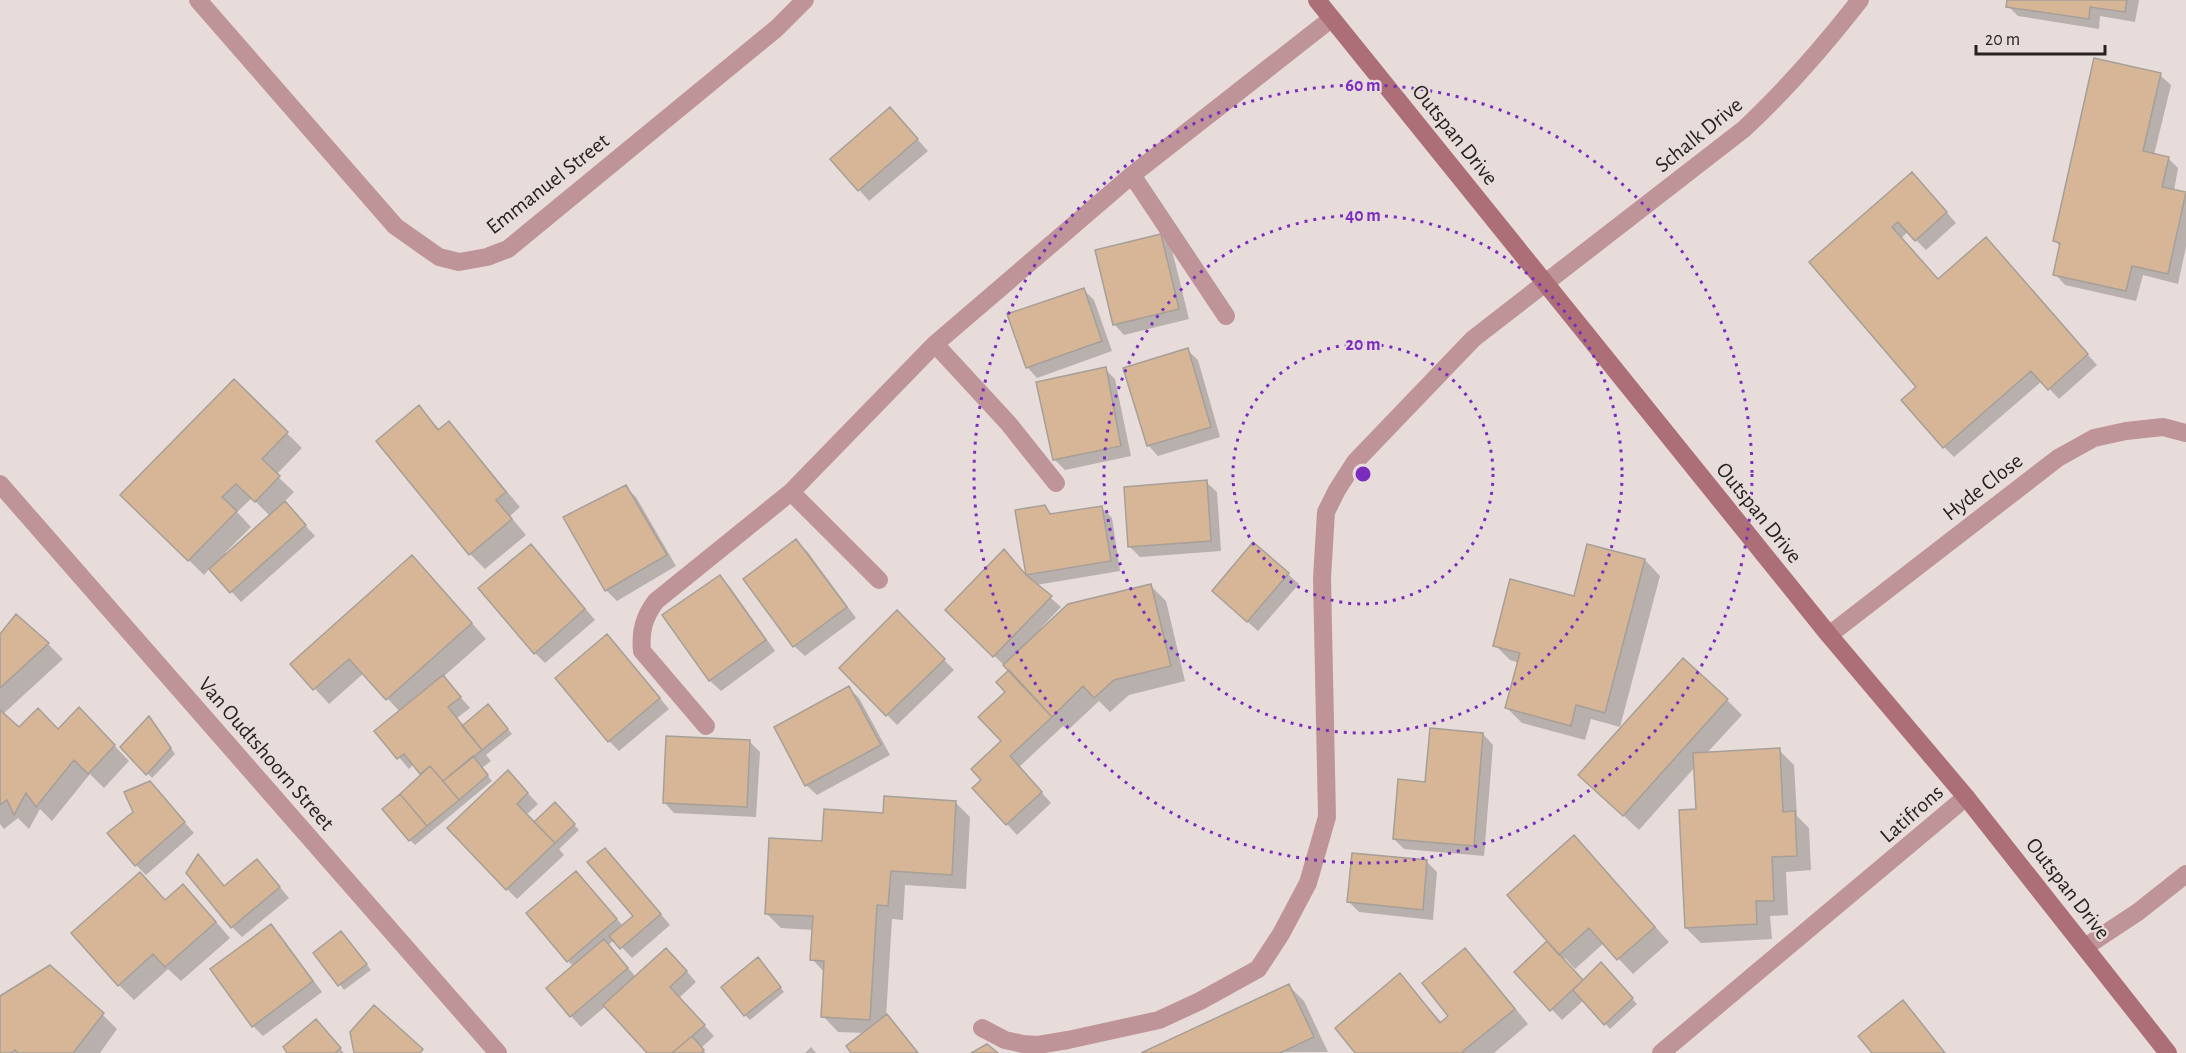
<svg xmlns="http://www.w3.org/2000/svg" width="2186" height="1053" font-family="'Alegreya Sans',sans-serif">
  <style>
    .shadow { fill: #0003; fill-rule: evenodd }
    .building { fill: #d7b697; stroke: #a69f98; stroke-width: 1.5 }
    .lines { fill: none; stroke-linecap: round; stroke-linejoin: round }
    .street { stroke: #bf9498; stroke-width: 18 }
    .secondary { stroke: #ac6e77; stroke-width: 18 }
    .ring { fill: none; stroke: #7b2cbf; stroke-width: 3; stroke-dasharray: 3 6 }
    .labels { text-anchor: middle; stroke-width: 4.5; stroke-linejoin: round; paint-order: stroke }
    .street-label { font-size: 22px; fill: #262221; stroke: #e7dcd9 }
    .centre { fill: #7b2cbf; stroke: #e7dcd9; stroke-width: 3 }
    .ring-label { font-size: 18px; text-anchor: middle; font-weight: bold; fill: #7b2cbf; stroke: #e7dcd9; stroke-width: 4.5; stroke-linejoin: round; paint-order: stroke }
  </style>
  <rect width="100%" height="100%" fill="#e7dcd9"/>
  <path class="shadow" d="M2009 0H2139L2135 22 2100 16 2099 29 2018 16 2008 6Z
    M2160 75 2171 85 2154 155 2168 158 2178 168 2174 191 2186 194V247L2178 284 2143 275 2136 301 2065 285 2055 274 2061 247 2055 241Z
    M900 120 928 151 869 201 832 159Z
    M1922 184 1956 223 1926 250 1908 232 1901 238 1938 281 1986 239 2097 365 2059 399 2042 381 1954 457 1944 447 1918 387 1811 262Z
    M1161 236 1171 246 1189 319 1124 335 1114 324Z
    M1083 289 1094 300 1112 351 1037 378 1027 367Z
    M1187 350 1198 360 1220 437 1158 456 1148 445Z
    M1105 369 1115 379 1131 456 1065 470 1054 459Z
    M234 381 302 448 276 475 294 492 284 502 315 536 241 602 210 568 204 575 123 495ZM252 498 270 516 227 555 225 553 251 527 237 512Z
    M419 407 440 430 449 423 463 438 520 507 510 516 526 535 485 569 470 554 378 441Z
    M1206 482 1217 492 1221 551 1140 557 1130 547Z
    M625 487 636 497 676 566 617 601 606 590 565 518Z
    M1044 507 1053 515 1102 508 1112 518 1120 571 1036 585 1061 607 1041 628 1043 630 1151 586 1166 601 1185 681 1129 695 1110 712 1099 701 1068 730 1063 726 1019 767 1051 803 1017 835 1007 824 983 780 1003 741 1010 671 947 610 1004 551 1028 577 1017 511Z
    M796 541 807 551 856 618 805 656 794 646Z
    M1254 544 1299 584 1258 631 1224 601Z
    M541 556 595 620 545 663 535 653Z
    M1645 560 1660 576 1620 727 1591 719 1585 740 1522 723 1507 708 1519 663 1510 660 1495 645 1575 598Z
    M427 572 486 639 443 677 470 708 457 718 464 727 493 711 512 734 486 755 491 761 482 768 492 781 415 845 410 840 423 775 414 764 409 769 376 731 400 712 364 673 329 704 292 664Z
    M720 577 730 587 775 651 721 691 710 681 664 616Z
    M897 612 954 670 897 725 841 668Z
    M0 636 48 644 63 659 3 714 20 729 59 731 94 724 129 761 104 788 90 774 52 821 40 809 29 829 18 818 4 829 0 824Z
    M607 636 669 709 619 751 609 741Z
    M849 688 859 698 890 755 817 795 806 785Z
    M1727 700 1742 715 1706 754 1779 750 1794 765 1797 816 1809 828 1811 870 1786 872 1788 915 1770 916 1772 939 1701 943 1686 928 1697 810 1695 767 1639 830 1580 775Z
    M154 723 175 754 152 778 122 747Z
    M1483 734 1493 745 1484 856 1404 849 1394 839 1426 784Z
    M749 741 760 752 756 817 674 813 664 802Z
    M518 783 538 804 526 815 534 824 555 804 579 830 559 849 564 855 517 899 507 889Z
    M160 794 194 833 146 875 136 865Z
    M955 802 970 817 966 889 905 885 903 920 892 919 886 1017 887 1016 897 1026 919 1053H853L865 1033 838 1032 823 1016 825 973 812 959 813 930 781 928 766 913 823 843 884 814Z
    M1574 837 1669 942 1633 974 1604 943 1575 969 1565 958 1563 960 1583 982 1606 969 1637 1004 1610 1029 1584 1000 1562 1020 1516 972 1547 943Z
    M198 857 225 887 267 872 289 898 242 937 232 927Z
    M615 860 670 925 632 958 615 940 608 945 636 977 677 960 696 982 679 998 714 1036 701 1048 706 1053H649L606 1006 581 1027 571 1016 574 967 568 961 586 883 623 926 635 916Z
    M1427 862 1437 872 1433 920 1359 912 1348 901Z
    M166 901H198L230 938 181 981 168 969 134 1000 119 985Z
    M271 926 281 936 322 992 263 1036 253 1026Z
    M346 938 371 970 344 990 315 953Z
    M1465 950 1480 965 1528 1024 1494 1053H1357L1400 975 1442 1023 1450 1016Z
    M762 964 784 992 750 1020 745 1015Z
    M1289 986 1304 1001 1328 1052 1145 1053Z
    M0 997 102 1014 117 1029 100 1053H0Z
    M1903 1002 1914 1013 1945 1053H1874Z
    M321 1026 344 1053H289Z
    M811 1047 816 1053H805Z"/>
  <path class="building" d="M2007 0H2127L2125 12 2090 7 2089 19 2006 7Z
    M2094 58 2161 73 2143 151 2169 157 2162 187 2186 192 2168 274 2132 266 2126 291 2053 275 2060 243 2053 241Z
    M890 107 918 139 858 191 830 159Z
    M1912 172 1947 212 1915 241 1898 222 1892 227 1938 279 1986 237 2088 354 2048 390 2031 371 1943 448 1901 400 1916 387 1809 262Z
    M1161 234 1179 309 1113 325 1095 250Z
    M1084 288 1102 341 1026 368 1007 314Z
    M1188 348 1211 427 1147 446 1123 368Z
    M1106 367 1121 446 1053 460 1036 382Z
    M234 379 288 432 262 459 280 476 255 502 236 484 222 497 237 511 188 561 120 495Z
    M419 405 438 430 449 421 506 492 496 500 512 519 469 555 376 441Z
    M1207 480 1211 541 1128 547 1124 487Z
    M626 485 667 555 605 591 563 517Z
    M285 501 306 525 230 593 209 569Z
    M1045 505 1050 514 1102 506 1111 561 1026 575 1015 510Z
    M796 539 847 607 793 647 743 579Z
    M1253 542 1289 573 1247 622 1212 591Z
    M531 544 585 609 534 654 478 588Z
    M1587 544 1645 559 1605 713 1576 705 1571 726 1505 708 1520 653 1493 646 1510 579 1574 596Z
    M1004 549 1026 575 1052 596 993 657 945 610Z
    M412 555 472 623 386 700 349 659 313 690 290 664Z
    M720 575 766 640 709 681 662 615Z
    M1151 584 1171 666 1114 680 1094 698 1083 686 1052 717 1003 665 1068 604Z
    M897 610 945 659 886 716 839 668Z
    M16 614 49 643 0 688V634Z
    M607 634 660 698 608 742 555 678Z
    M1683 658 1728 699 1623 816 1578 775Z
    M1009 670 1052 717 1010 756 1042 792 1006 825 972 788 981 780 971 769 1001 741 978 717 1005 692 996 682Z
    M443 675 461 697 448 707 482 750 443 781 430 766 420 774 404 754 397 759 374 731Z
    M849 686 881 745 805 786 774 727Z
    M488 704 508 729 482 750 462 726Z
    M79 707 115 745 88 774 74 760 36 807 26 793 14 815 7 800 0 805V710L19 727 38 708 58 729Z
    M149 716 171 748 146 775 120 747Z
    M1430 728 1483 733 1474 846 1393 839 1398 779 1425 782Z
    M666 736 750 740 747 807 663 803Z
    M1780 748 1783 812 1795 811 1797 856 1772 857 1774 901H1756L1757 924 1685 928 1679 810 1696 809 1693 753Z
    M473 756 488 775 459 800 443 781Z
    M430 766 459 800 427 826 400 794Z
    M508 770 528 793 517 804 555 843 506 890 447 828Z
    M150 781 185 822 135 866 107 833 133 812 124 792Z
    M400 794 427 826 409 841 382 809Z
    M884 796 956 801 952 875 891 871 888 906 877 905 870 1020 821 1017 824 961 810 960 813 916 765 914 769 838 822 841 824 809 883 813Z
    M555 802 575 824 555 843 534 822Z
    M1574 835 1655 927 1617 960 1589 928 1559 955 1507 895Z
    M605 848 661 914 620 949 609 936 633 916 587 862Z
    M1352 853 1427 860 1423 910 1347 902Z
    M198 854 224 886 257 859 280 887 231 928 186 873Z
    M576 871 617 919 567 962 526 913Z
    M140 872 165 900 183 884 216 922 165 967 153 954 118 986 71 933Z
    M271 924 313 981 252 1027 210 969Z
    M341 931 367 964 338 986 313 953Z
    M604 939 628 968 570 1017 546 988Z
    M1547 941 1583 980 1550 1011 1514 972Z
    M666 948 687 971 670 987 705 1025 672 1053H647L603 1005Z
    M1465 948 1515 1009 1463 1051 1464 1053H1355L1335 1028 1400 973 1440 1023 1448 1016 1422 983Z
    M758 957 781 987 744 1016 721 987Z
    M1601 962 1633 998 1604 1025 1573 990Z
    M50 965 104 1013 73 1053H18L15 1050 11 1053H0V996Z
    M1289 984 1314 1037 1280 1053H1141Z
    M1903 1000 1945 1053H1872L1858 1036Z
    M374 1005 423 1049 420 1053H354L350 1032Z
    M887 1014 918 1053H851L846 1046Z
    M316 1019 341 1048 335 1053H287L283 1047Z
    M692 1036 704 1050 701 1053H672Z
    M987 1044 998 1053H971Z"/>
  <g class="lines">
    <path class="street" d="M198 0 395 226 439 257 459 262 487 257 508 249 777 28 805 0
      M1132 175 1226 316
      M935 344 1008 423 1056 483
      M0 484 498 1053
      M791 492 879 580
      M1829 635 2058 458 2094 438 2126 431 2163 427 2186 433
      M706 726 642 651C640 631 644 617 656 601L791 492 935 344 1132 175 1331 19
      M2085 947 2138 912 2186 874
      M982 1028 1005 1040 1023 1044 1038 1045 1068 1040 1159 1020 1200 1001 1258 969 1281 934 1308 883 1327 817 1322 578 1326 512 1337 490 1355 462 1473 339 1744 129C1787 89 1824 46 1860 0
      M1661 1053 1966 797"/>
    <path class="secondary" d="M1317 0 1829 635 1966 797 2168 1053"/>
  </g>
  <g class="ring">
    <circle cx="1363" cy="474" r="130"/>
    <circle cx="1363" cy="474" r="259"/>
    <circle cx="1363" cy="474" r="389"/>
  </g>
  <g class="labels">
    <g class="street-label">
      <text transform="translate(1456 134) rotate(51)" y="8">Outspan Drive</text>
      <text transform="translate(1698 134) rotate(-39)" y="8">Schalk Drive</text>
      <text transform="translate(547 183) rotate(-38)" y="8">Emmanuel Street</text>
      <text transform="translate(1982 486) rotate(-38)" y="8">Hyde Close</text>
      <text transform="translate(1760 512) rotate(51)" y="8">Outspan Drive</text>
      <text transform="translate(267 753) rotate(49)" y="8">Van Oudtshoorn Street</text>
      <text transform="translate(1911 813) rotate(-41)" y="8">Latifrons</text>
      <text transform="translate(2069 888) rotate(52)" y="8">Outspan Drive</text>
    </g>
  </g>
  <circle cx="1363" cy="474" r="9" class="centre"/>
  <g class="ring-label">
    <text x="1363" y="91">60 m</text>
    <text x="1363" y="221">40 m</text>
    <text x="1363" y="350">20 m</text>
  </g>
  <path d="M1976 45v9h129v-9" fill="none" stroke="#262221" stroke-width="3"/>
  <text x="1985" y="45" font-size="18" fill="#262221" stroke="#e7dcd9" stroke-width="4.5" paint-order="stroke">20 m</text>
</svg>
